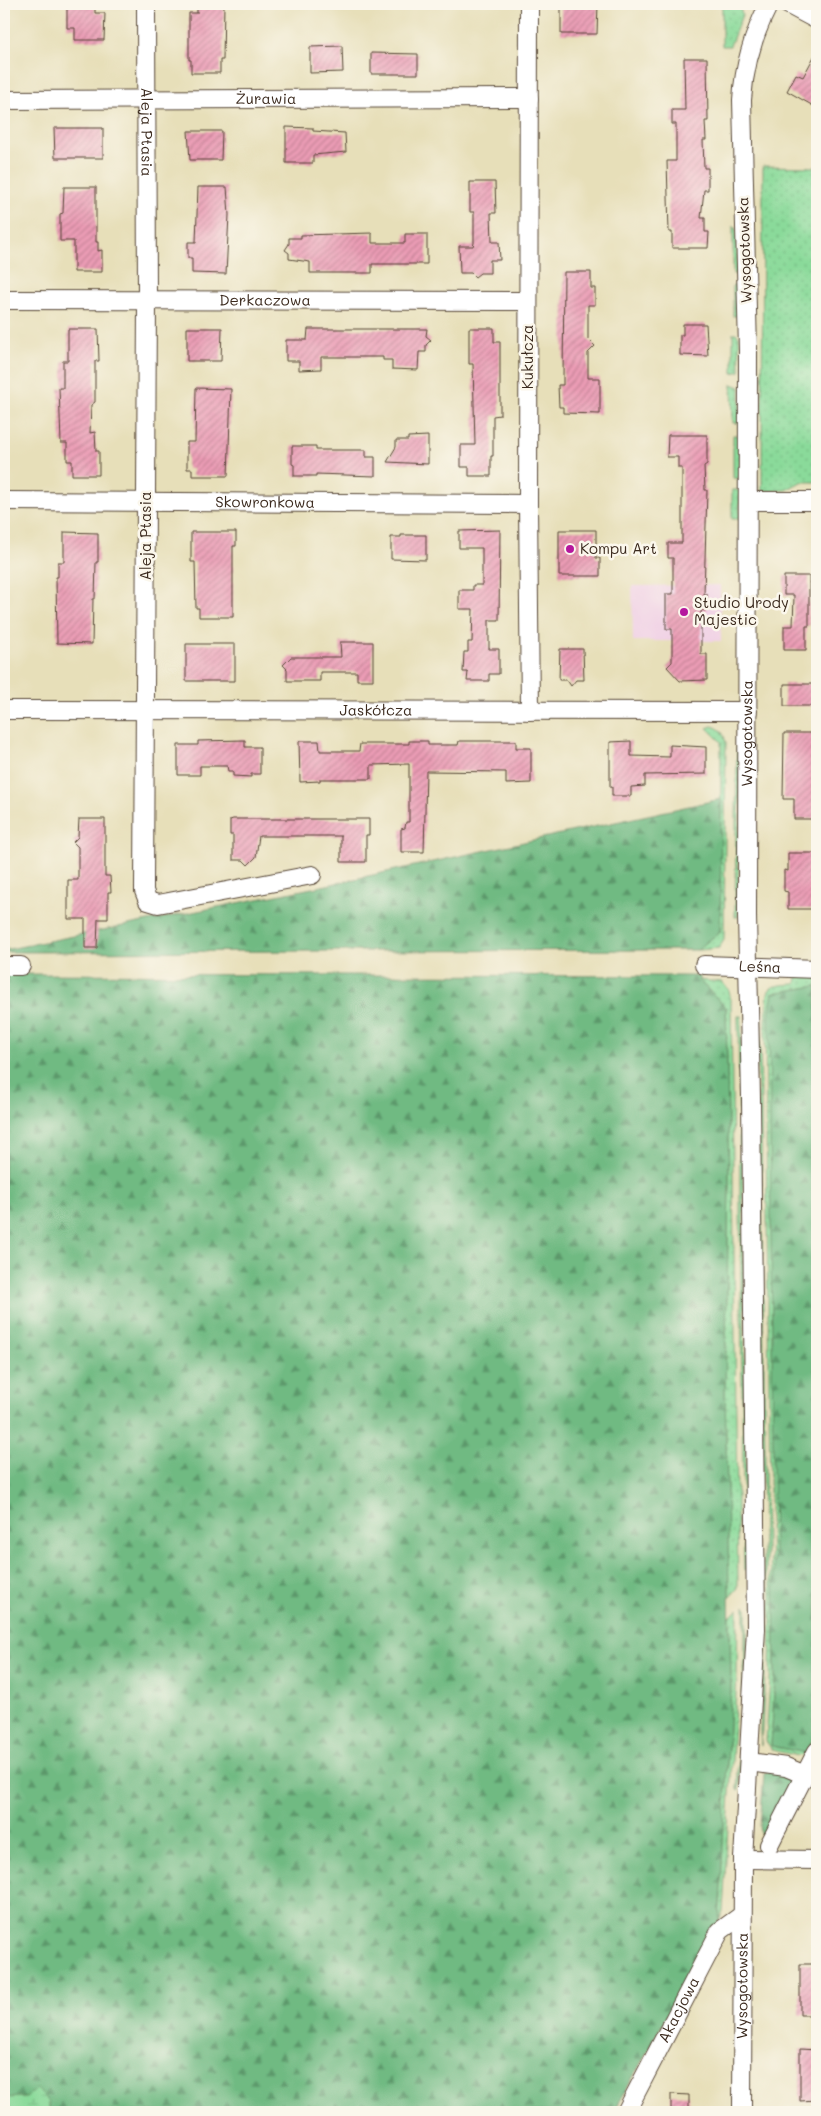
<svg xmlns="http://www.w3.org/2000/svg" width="821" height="2116" font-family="Mali,sans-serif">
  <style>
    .built { fill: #f0d0e5 }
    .grass { fill: url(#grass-dots); stroke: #62825c }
    .forest { fill: url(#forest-firs); stroke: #557250 }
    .wetland { fill: url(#wetland-marsh); stroke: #62825c }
    .building { fill: url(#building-hatch) }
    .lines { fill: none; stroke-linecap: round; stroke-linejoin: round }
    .street-casing { stroke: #554535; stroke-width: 20 }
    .street { stroke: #fff; stroke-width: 18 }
    .poi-dot { fill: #b5179e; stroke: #fbf7ec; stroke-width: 2 }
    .labels { text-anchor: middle; stroke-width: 5; stroke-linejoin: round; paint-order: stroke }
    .street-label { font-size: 15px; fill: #3b2a1e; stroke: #fbf7ec }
    .poi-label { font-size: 15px; fill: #3b2a1e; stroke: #fbf7ec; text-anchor: start }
  </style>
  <defs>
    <pattern id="grass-dots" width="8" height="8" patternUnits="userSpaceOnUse" patternTransform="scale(1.25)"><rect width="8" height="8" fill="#8ada9a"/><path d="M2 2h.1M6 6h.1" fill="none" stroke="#78bb84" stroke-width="1.8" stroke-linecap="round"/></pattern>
    <pattern id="forest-firs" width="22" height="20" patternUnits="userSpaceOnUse" patternTransform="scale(1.25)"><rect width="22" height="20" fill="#6fba82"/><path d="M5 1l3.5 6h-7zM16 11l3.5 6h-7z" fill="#5c976a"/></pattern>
    <pattern id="wetland-marsh" width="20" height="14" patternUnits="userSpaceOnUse" patternTransform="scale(1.25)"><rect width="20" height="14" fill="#8ada9a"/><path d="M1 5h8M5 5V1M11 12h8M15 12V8" fill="none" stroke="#78bb84"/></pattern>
    <pattern id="building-hatch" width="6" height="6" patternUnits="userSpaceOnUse" patternTransform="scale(1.25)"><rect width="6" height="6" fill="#eb9cb5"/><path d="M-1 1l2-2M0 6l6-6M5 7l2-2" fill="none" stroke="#c07f93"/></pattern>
  </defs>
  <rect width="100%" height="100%" fill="#fbf7ec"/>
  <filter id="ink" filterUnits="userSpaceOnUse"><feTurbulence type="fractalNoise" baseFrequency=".02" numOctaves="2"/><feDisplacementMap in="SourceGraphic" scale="10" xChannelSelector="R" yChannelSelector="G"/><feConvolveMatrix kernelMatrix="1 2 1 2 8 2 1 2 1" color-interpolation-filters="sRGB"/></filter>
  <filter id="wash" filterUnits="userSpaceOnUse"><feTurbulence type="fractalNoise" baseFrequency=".0096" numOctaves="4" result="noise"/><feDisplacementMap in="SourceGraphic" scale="20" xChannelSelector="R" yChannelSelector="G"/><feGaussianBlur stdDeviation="1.12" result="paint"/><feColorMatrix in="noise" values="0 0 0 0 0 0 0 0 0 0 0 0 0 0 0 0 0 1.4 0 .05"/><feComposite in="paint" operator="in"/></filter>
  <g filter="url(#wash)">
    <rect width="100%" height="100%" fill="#e7dfb9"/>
    <path class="built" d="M720 585 721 641H633L632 586Z"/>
    <path class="grass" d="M722 4H739L742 15 730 46H722Z
      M763 166 817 167V482H801L786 490 762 491Z
      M733 226 736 229 738 271 736 274H733Z
      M733 285 738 287 739 314 736 316H733Z
      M733 333H736L739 336 740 371 733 373Z
      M732 384 740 387V421L737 423H733Z
      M733 435H738L740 438V476L738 479 733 478Z
      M732 490H738L740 492V519H732Z
      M712 726C721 728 724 734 726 743L724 940 719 948 700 950V947L720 932 721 742 707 728Z
      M737 734 740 741 738 917H735Z
      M797 976 817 977V986L773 993 775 1678 771 1746 808 1753 799 1756 772 1750 766 1741 770 1678 771 1595 765 1019C773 994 755 985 796 984Z
      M698 980 722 982 729 990 731 1000 738 1588 729 1598 725 1391 729 1183 726 1007Z
      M757 1015H760L767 1640 761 1746 760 1730 764 1640Z
      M738 1016H741L747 1569 744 1571Z
      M745 1606 747 1608V1654L739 1790H737L745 1654Z
      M738 1609 737 1676 723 1911 719 1921 731 1686 730 1617Z"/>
    <path class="forest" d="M721 799 720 932 700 947V950L4 952V950L327 885Z
      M4 974 699 976V981L726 1007 729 1182 725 1391 731 1686 719 1921 614 2112H49V2102L26 2097 4 2098Z
      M817 986V1731L806 1753 771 1746 775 1678 769 1014 773 993Z
      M769 1771 786 1776 790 1785 765 1838 761 1834 760 1826 764 1774Z"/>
    <path class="wetland" d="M37 2089 49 2102V2112H4V2098L26 2097Z"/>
    <g id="blocks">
      <path class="building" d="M67 4H95V13H105L104 40H75V28H67Z
        M197 4H224L223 60H220V73H191V60H189V13H197Z
        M561 4H598L597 34H561Z
        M342 46 343 72 310 73V47Z
        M817 51V108L787 91 796 74 803 77Z
        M371 53 418 54V74H371Z
        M684 58H707L708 121H705L706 140H703L704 168H708V190H704L701 218H705V232H709L708 248H672V232H669L667 161H676V124H672V110H685Z
        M286 127 313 128V131L345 133 346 152 313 155V163H286Z
        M54 128H103V158H55Z
        M188 131H222L221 160H190Z
        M470 182H495L496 213H491L492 242H499L500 260H490V273H480L475 277 471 273H460L459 246H473L474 243V212H470Z
        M64 187H96V242H98V251L102 250V272H74V241H60V214L63 213Z
        M198 187H227L229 215 226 274 192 273V258H188V242H196Z
        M372 233V243H405V234H427V264H372V273H310V262L289 259V253L285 250 289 244V238H301V235Z
        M564 272H591V288H595V305H588V339L595 346 588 353V378H600V414L563 413V407H559L558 385H563V378Z
        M683 324H706L708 356 680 355V335H683Z
        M187 328H222L221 361H187Z
        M469 328H494V342H500V415L493 416V456H491V476H469V467H461V445H475L473 364H469Z
        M68 329H98L99 361H95V402L91 405 90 433 95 432 96 451H99V475H72V461H67V443H61L59 388H63V361H68Z
        M308 329H427L426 336 431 340 426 345V352H419L418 370 392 369V360H383V357H321V369L299 370V361H286V340H307Z
        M196 388 231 389 228 476H192V469H187V442H195Z
        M668 435H707V464L704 466 705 490H707L704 594H707V610H701V654H707V680L680 681 667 667 672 662V629H666V594H673V558H668V543H682V468H678V457H667Z
        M428 436V464L387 462 396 447V440H408V437Z
        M292 446H316V450H366V457H375V476L316 474V476H294V465L292 464Z
        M500 530 499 620H489V649H499V674H489V681H467L468 672H463L464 652H468V642H472L473 609H459V590H473V585H482V548H459V531Z
        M559 530H596V558H600V576H559Z
        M64 532 98 533V562H96L95 599H93L92 644 57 643 56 577H58V562H64Z
        M191 532H236V546H233V617H199V608H196L195 562H191Z
        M401 535H426V560L391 559V537H401Z
        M784 576H809V626H806V650H784V626H793L794 595H784Z
        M340 642H373V680H357V672H320V681H287V669L283 665 291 657H341Z
        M186 644H235V681H186Z
        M560 649H583L584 680H576L571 686 567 680H559Z
        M784 684H814V706H784Z
        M784 733H817V819H794V799H783Z
        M245 740V747H260V774H251V777L233 776V771H228L227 766H200V775H178V745H198V741Z
        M299 741H319L320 751H359L360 744H409V741H428V745H458L459 741H516V748H531V783L506 784V772L426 771 424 852H401V829L405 828 406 822H409V764L371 765V779H320V781L300 782Z
        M631 741V756L670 757V745L706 747V774L645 775V786L631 787V796H612V787H610V742Z
        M79 819H105V876H110L111 892H108V919H98L97 948H85V919H68V880H78V847L73 842 78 837Z
        M233 819H369V835H366V862H341V836H259L256 857 248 865 243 860H233V835H230V820Z
        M788 853H816V909H788V892L784 891V870L788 871Z
        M800 1964H817V2015H800Z
        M800 2049 817 2050V2100L800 2101Z
        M671 2094 689 2095V2112H671Z"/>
    </g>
  </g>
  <g filter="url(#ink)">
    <use href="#blocks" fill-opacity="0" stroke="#554535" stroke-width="1"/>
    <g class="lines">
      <g class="street-casing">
        <g id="street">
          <path id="s1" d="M146 4 147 300 144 891 148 901 158 904 312 875"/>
          <path d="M529 4 528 504 530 711"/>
          <path d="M787 4 817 20"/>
          <path id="s2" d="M4 100 529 98"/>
          <path id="s3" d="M4 300 528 301"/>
          <path id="s4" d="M4 501 528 504"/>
          <path d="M749 501H817"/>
          <path id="s5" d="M4 710 748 711"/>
          <path id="s6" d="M704 965 817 969"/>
          <path d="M4 966H21"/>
          <path d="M749 1762 786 1767 805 1775"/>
          <path d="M769 1845 817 1751"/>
          <path d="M743 1859 817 1860"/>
          <path id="s7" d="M626 2112 720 1931 742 1915"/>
          <path id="s8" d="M742 2112 743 1859 756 1629 751 1098 747 916 748 351 742 100C744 65 753 35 769 4"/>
        </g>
      </g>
      <use href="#street" class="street"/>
    </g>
  </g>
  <g class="poi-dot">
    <circle cx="570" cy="549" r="5"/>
    <circle cx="684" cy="612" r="5"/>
  </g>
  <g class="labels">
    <g class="street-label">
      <text dy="5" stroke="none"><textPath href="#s2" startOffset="262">Żurawia</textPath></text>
      <text dy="5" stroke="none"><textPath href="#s1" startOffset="128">Aleja Ptasia</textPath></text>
      <text transform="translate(745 250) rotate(-92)" y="5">Wysogotowska</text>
      <text dy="5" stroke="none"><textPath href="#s3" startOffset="261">Derkaczowa</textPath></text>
      <text transform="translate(528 357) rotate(-90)" y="5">Kukułcza</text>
      <text dy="5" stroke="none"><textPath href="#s4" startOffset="261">Skowronkowa</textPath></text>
      <text transform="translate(146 536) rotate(-90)" y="5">Aleja Ptasia</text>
      <text dy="5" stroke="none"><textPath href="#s5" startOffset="372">Jaskółcza</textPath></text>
      <text dy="5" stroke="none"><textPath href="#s8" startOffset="1379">Wysogotowska</textPath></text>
      <text dy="5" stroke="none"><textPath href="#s6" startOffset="56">Leśna</textPath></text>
      <text dy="5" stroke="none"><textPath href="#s8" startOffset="126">Wysogotowska</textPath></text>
      <text dy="5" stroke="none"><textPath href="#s7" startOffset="115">Akacjowa</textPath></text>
    </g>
    <g class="poi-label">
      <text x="580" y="554">Kompu Art</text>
      <text x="694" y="608">Studio Urody<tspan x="694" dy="17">Majestic</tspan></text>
    </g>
  </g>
  <rect width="821" height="2116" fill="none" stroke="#fbf7ec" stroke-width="20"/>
</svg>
